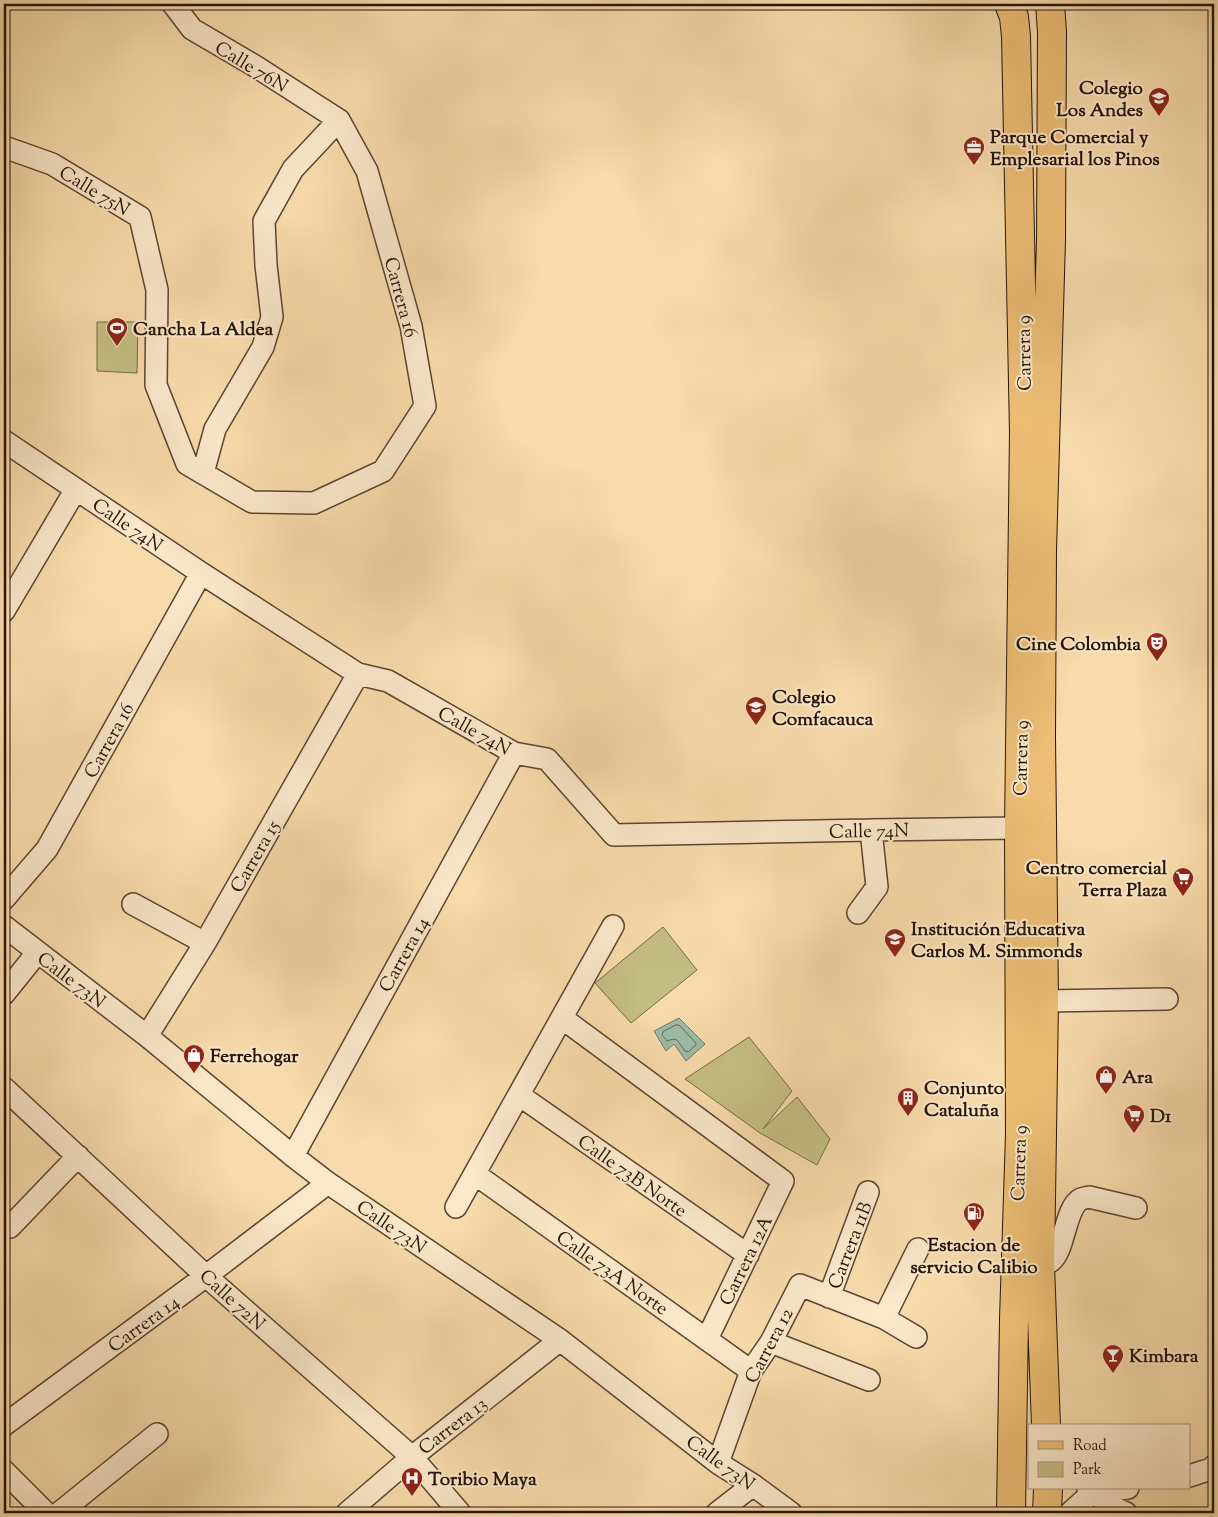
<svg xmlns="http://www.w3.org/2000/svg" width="1218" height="1517" font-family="'Sorts Mill Goudy',serif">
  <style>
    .green { fill: #c5be84; stroke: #766945 }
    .water { fill: #9dbba8; stroke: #6d7867 }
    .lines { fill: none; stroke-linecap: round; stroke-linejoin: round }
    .shore { stroke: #626857; stroke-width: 1 }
    .street-casing { stroke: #5a4630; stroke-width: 24 }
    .primary-casing { stroke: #261406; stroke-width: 30 }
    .street { stroke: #fae8c9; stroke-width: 21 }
    .primary { stroke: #ecbe76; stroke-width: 28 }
    .labels { text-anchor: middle; stroke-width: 4; stroke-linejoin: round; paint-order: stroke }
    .street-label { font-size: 19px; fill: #261406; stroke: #fae8c9 }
    .poi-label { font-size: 19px; font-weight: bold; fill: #261406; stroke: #fae8c9; text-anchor: start }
  </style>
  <rect width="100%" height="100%" fill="#f8dbac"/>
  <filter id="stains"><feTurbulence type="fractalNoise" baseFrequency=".004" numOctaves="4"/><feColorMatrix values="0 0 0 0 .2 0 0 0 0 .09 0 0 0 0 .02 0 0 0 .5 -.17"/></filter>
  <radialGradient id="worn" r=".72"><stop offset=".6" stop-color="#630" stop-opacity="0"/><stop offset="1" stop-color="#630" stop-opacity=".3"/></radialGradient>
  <path class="green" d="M97 322H138L137 373 97 371Z
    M663 927 697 970 631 1023 595 983Z
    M749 1037 792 1091 763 1129 797 1097 830 1139 817 1165 760 1133 685 1079Z"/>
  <path class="water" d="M679 1018 705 1044 686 1061 674 1044 666 1051 654 1031Z"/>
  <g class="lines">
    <path class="shore" d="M676 1025H679L696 1043V1045L688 1052 685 1051 677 1040 673 1039 667 1041 662 1035 663 1032Z"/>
    <g class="street-casing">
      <path id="street" d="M4 147 52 164 140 217 157 290 156 385 187 464 252 502 314 503 383 471 425 406 411 326 367 171 339 120 255 66 192 29 173 4
        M4 441 201 573 358 674 388 681 514 753 547 759 614 835 871 830 1019 828
        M203 473 215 429 263 347 272 317 266 265 264 221 293 169 339 120
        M4 611 76 489
        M4 899 47 849 201 573
        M133 904 205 943
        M858 913 877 887 871 830
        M4 926 147 1036 293 1156 328 1183 560 1340 718 1463 753 1485 791 1513
        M4 994 37 953
        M1044 1001 1167 999
        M562 1018 783 1181 707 1339
        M147 1036 205 943 358 674
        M4 1088 206 1276 412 1457 460 1513
        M519 1095 748 1255
        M293 1156 514 753
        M475 1174 751 1371
        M456 1207 613 926
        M10 1227 78 1156
        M1040 1265C1044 1264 1049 1263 1051 1261 1065 1250 1065 1207 1081 1199 1083 1198 1086 1198 1089 1197L1136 1208
        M829 1297 868 1192
        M884 1318 918 1249
        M771 1342 869 1380
        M4 1425 206 1276 328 1183
        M718 1463 751 1371 771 1342 800 1285 884 1318 916 1337
        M4 1471 46 1513
        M1189 1476 1211 1469 1214 1466
        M1088 1489 1115 1508 1126 1513
        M59 1513 157 1434
        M347 1513 412 1457 560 1340
        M717 1513 753 1485
        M1070 1513 1093 1492 1128 1488"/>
    </g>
    <g class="primary-casing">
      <path id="primary" d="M1009 4 1014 17 1016 36 1024 433 1019 828 1020 1134 1014 1319 1011 1513
        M1046 1426 1040 1265 1044 1001 1041 736 1042 550 1051 240 1052 32 1050 4
        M1047 1513 1048 1488"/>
    </g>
    <use href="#street" class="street"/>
    <use href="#primary" class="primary"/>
  </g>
  <defs>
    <g id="school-pin" transform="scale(1.125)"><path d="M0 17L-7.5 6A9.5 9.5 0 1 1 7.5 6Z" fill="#8f2418" stroke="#fae8c9"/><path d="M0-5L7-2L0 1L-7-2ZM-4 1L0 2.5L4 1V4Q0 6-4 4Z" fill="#fff"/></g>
    <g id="office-pin" transform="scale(1.125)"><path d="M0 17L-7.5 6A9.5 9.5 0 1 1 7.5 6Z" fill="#8f2418" stroke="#fae8c9"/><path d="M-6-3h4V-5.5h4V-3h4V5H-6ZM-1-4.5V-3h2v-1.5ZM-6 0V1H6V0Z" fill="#fff"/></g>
    <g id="stadium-pin" transform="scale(1.125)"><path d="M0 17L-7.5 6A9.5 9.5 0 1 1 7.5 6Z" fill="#8f2418" stroke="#fae8c9"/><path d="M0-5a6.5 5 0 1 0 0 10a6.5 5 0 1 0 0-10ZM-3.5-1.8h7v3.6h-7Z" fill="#fff"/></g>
    <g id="theatre-pin" transform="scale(1.125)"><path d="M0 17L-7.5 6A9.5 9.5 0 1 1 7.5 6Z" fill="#8f2418" stroke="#fae8c9"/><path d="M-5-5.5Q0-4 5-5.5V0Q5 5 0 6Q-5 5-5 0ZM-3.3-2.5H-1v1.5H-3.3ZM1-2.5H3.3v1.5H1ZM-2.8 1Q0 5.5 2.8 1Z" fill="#fff"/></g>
    <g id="supermarket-pin" transform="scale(1.125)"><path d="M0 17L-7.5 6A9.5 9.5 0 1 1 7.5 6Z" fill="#8f2418" stroke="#fae8c9"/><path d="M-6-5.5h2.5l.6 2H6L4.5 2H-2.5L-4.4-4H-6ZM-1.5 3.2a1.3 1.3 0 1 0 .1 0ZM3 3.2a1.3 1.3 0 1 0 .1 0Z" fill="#fff"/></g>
    <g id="shop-pin" transform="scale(1.125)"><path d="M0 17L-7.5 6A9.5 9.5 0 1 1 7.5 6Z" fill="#8f2418" stroke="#fae8c9"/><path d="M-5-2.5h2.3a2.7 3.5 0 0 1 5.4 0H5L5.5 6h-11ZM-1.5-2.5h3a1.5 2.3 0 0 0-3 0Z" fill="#fff"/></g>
    <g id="building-pin" transform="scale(1.125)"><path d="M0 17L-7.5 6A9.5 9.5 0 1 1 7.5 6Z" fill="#8f2418" stroke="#fae8c9"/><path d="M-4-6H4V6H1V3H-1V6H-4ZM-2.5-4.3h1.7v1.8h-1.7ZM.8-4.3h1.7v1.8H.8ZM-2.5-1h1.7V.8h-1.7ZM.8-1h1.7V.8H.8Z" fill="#fff"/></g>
    <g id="fuel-pin" transform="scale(1.125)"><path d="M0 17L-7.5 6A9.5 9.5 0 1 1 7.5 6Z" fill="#8f2418" stroke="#fae8c9"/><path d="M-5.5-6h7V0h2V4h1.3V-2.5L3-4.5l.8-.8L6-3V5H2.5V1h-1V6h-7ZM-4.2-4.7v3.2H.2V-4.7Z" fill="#fff"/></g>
    <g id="bar-pin" transform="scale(1.125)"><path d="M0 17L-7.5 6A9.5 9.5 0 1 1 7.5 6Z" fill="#8f2418" stroke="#fae8c9"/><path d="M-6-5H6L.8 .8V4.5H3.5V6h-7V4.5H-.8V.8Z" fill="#fff"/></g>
    <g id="hospital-pin" transform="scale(1.125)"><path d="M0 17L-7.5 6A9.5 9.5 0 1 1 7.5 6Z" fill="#8f2418" stroke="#fae8c9"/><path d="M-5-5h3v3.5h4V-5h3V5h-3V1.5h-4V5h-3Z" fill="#fff"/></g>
  </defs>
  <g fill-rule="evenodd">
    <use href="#school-pin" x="1159" y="98"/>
    <use href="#office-pin" x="974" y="147"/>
    <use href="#stadium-pin" x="117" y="328"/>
    <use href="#theatre-pin" x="1157" y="643"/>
    <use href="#school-pin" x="756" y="707"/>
    <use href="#supermarket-pin" x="1183" y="878"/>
    <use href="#school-pin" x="895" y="939"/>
    <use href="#shop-pin" x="194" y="1055"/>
    <use href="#shop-pin" x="1106" y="1076"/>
    <use href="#building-pin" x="908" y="1098"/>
    <use href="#supermarket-pin" x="1134" y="1115"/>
    <use href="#fuel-pin" x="974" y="1213"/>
    <use href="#bar-pin" x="1113" y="1355"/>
    <use href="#hospital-pin" x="412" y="1478"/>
  </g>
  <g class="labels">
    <g class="street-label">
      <text transform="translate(252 66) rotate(31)" y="7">Calle 76N</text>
      <text transform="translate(95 190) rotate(31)" y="7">Calle 75N</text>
      <text transform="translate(402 297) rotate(75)" y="7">Carrera 16</text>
      <text transform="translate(1023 353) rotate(-91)" y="7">Carrera 9</text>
      <text transform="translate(128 524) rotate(34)" y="7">Calle 74N</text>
      <text transform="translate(475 730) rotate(29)" y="7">Calle 74N</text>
      <text transform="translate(108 740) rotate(-61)" y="7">Carrera 16</text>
      <text transform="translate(1020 758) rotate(-89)" y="7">Carrera 9</text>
      <text transform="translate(869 830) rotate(-1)" y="7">Calle 74N</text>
      <text transform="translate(254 856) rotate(-60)" y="7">Carrera 15</text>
      <text transform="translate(403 954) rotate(-61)" y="7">Carrera 14</text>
      <text transform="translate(72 979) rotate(37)" y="7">Calle 73N</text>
      <text transform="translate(1018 1163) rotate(-88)" y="7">Carrera 9</text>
      <text transform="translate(633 1175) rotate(35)" y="7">Calle 73B Norte</text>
      <text transform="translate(392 1226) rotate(34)" y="7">Calle 73N</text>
      <text transform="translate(849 1245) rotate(-69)" y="7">Carrera 11B</text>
      <text transform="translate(745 1260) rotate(-64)" y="7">Carrera 12A</text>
      <text transform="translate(613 1272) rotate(35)" y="7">Calle 73A Norte</text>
      <text transform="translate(233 1299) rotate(42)" y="7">Calle 72N</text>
      <text transform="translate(143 1323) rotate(-36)" y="7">Carrera 14</text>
      <text transform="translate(768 1345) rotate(-62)" y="7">Carrera 12</text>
      <text transform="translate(452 1425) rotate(-38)" y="7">Carrera 13</text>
      <text transform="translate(721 1462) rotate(36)" y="7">Calle 73N</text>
    </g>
    <g class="poi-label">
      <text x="1143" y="94" text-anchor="end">Colegio<tspan x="1143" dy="22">Los Andes</tspan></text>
      <text x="990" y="143">Parque Comercial y<tspan x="990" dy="22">Emplesarial los Pinos</tspan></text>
      <text x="133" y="335">Cancha La Aldea</text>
      <text x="1141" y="650" text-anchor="end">Cine Colombia</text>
      <text x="772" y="703">Colegio<tspan x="772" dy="22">Comfacauca</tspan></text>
      <text x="1167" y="874" text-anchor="end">Centro comercial<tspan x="1167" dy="22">Terra Plaza</tspan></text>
      <text x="911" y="935">Institución Educativa<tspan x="911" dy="22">Carlos M. Simmonds</tspan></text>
      <text x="210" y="1062">Ferrehogar</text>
      <text x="1122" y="1083">Ara</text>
      <text x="924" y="1094">Conjunto<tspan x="924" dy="22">Cataluña</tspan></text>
      <text x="1150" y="1122">D1</text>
      <text x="974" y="1251" text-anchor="middle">Estacion de<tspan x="974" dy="22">servicio Calibio</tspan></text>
      <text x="1129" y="1362">Kimbara</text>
      <text x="428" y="1485">Toribio Maya</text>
    </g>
  </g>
  <rect width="1218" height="1517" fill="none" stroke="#f8dbac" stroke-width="20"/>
  <rect x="5" y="5" width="1208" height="1507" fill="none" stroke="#261406" stroke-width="2.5"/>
  <rect x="10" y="10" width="1198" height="1497" fill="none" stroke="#261406"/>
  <rect x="1028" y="1424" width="162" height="65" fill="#fae8c9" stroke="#a5937b"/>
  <rect x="1038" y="1441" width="25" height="8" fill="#ecbe76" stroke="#a5937b"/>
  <text x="1073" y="1450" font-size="15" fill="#261406">Road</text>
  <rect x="1038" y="1462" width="25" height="15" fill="#c5be84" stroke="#a5937b"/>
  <text x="1073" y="1474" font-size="15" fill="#261406">Park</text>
  <rect width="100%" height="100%" filter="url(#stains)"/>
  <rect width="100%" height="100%" fill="url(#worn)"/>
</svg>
